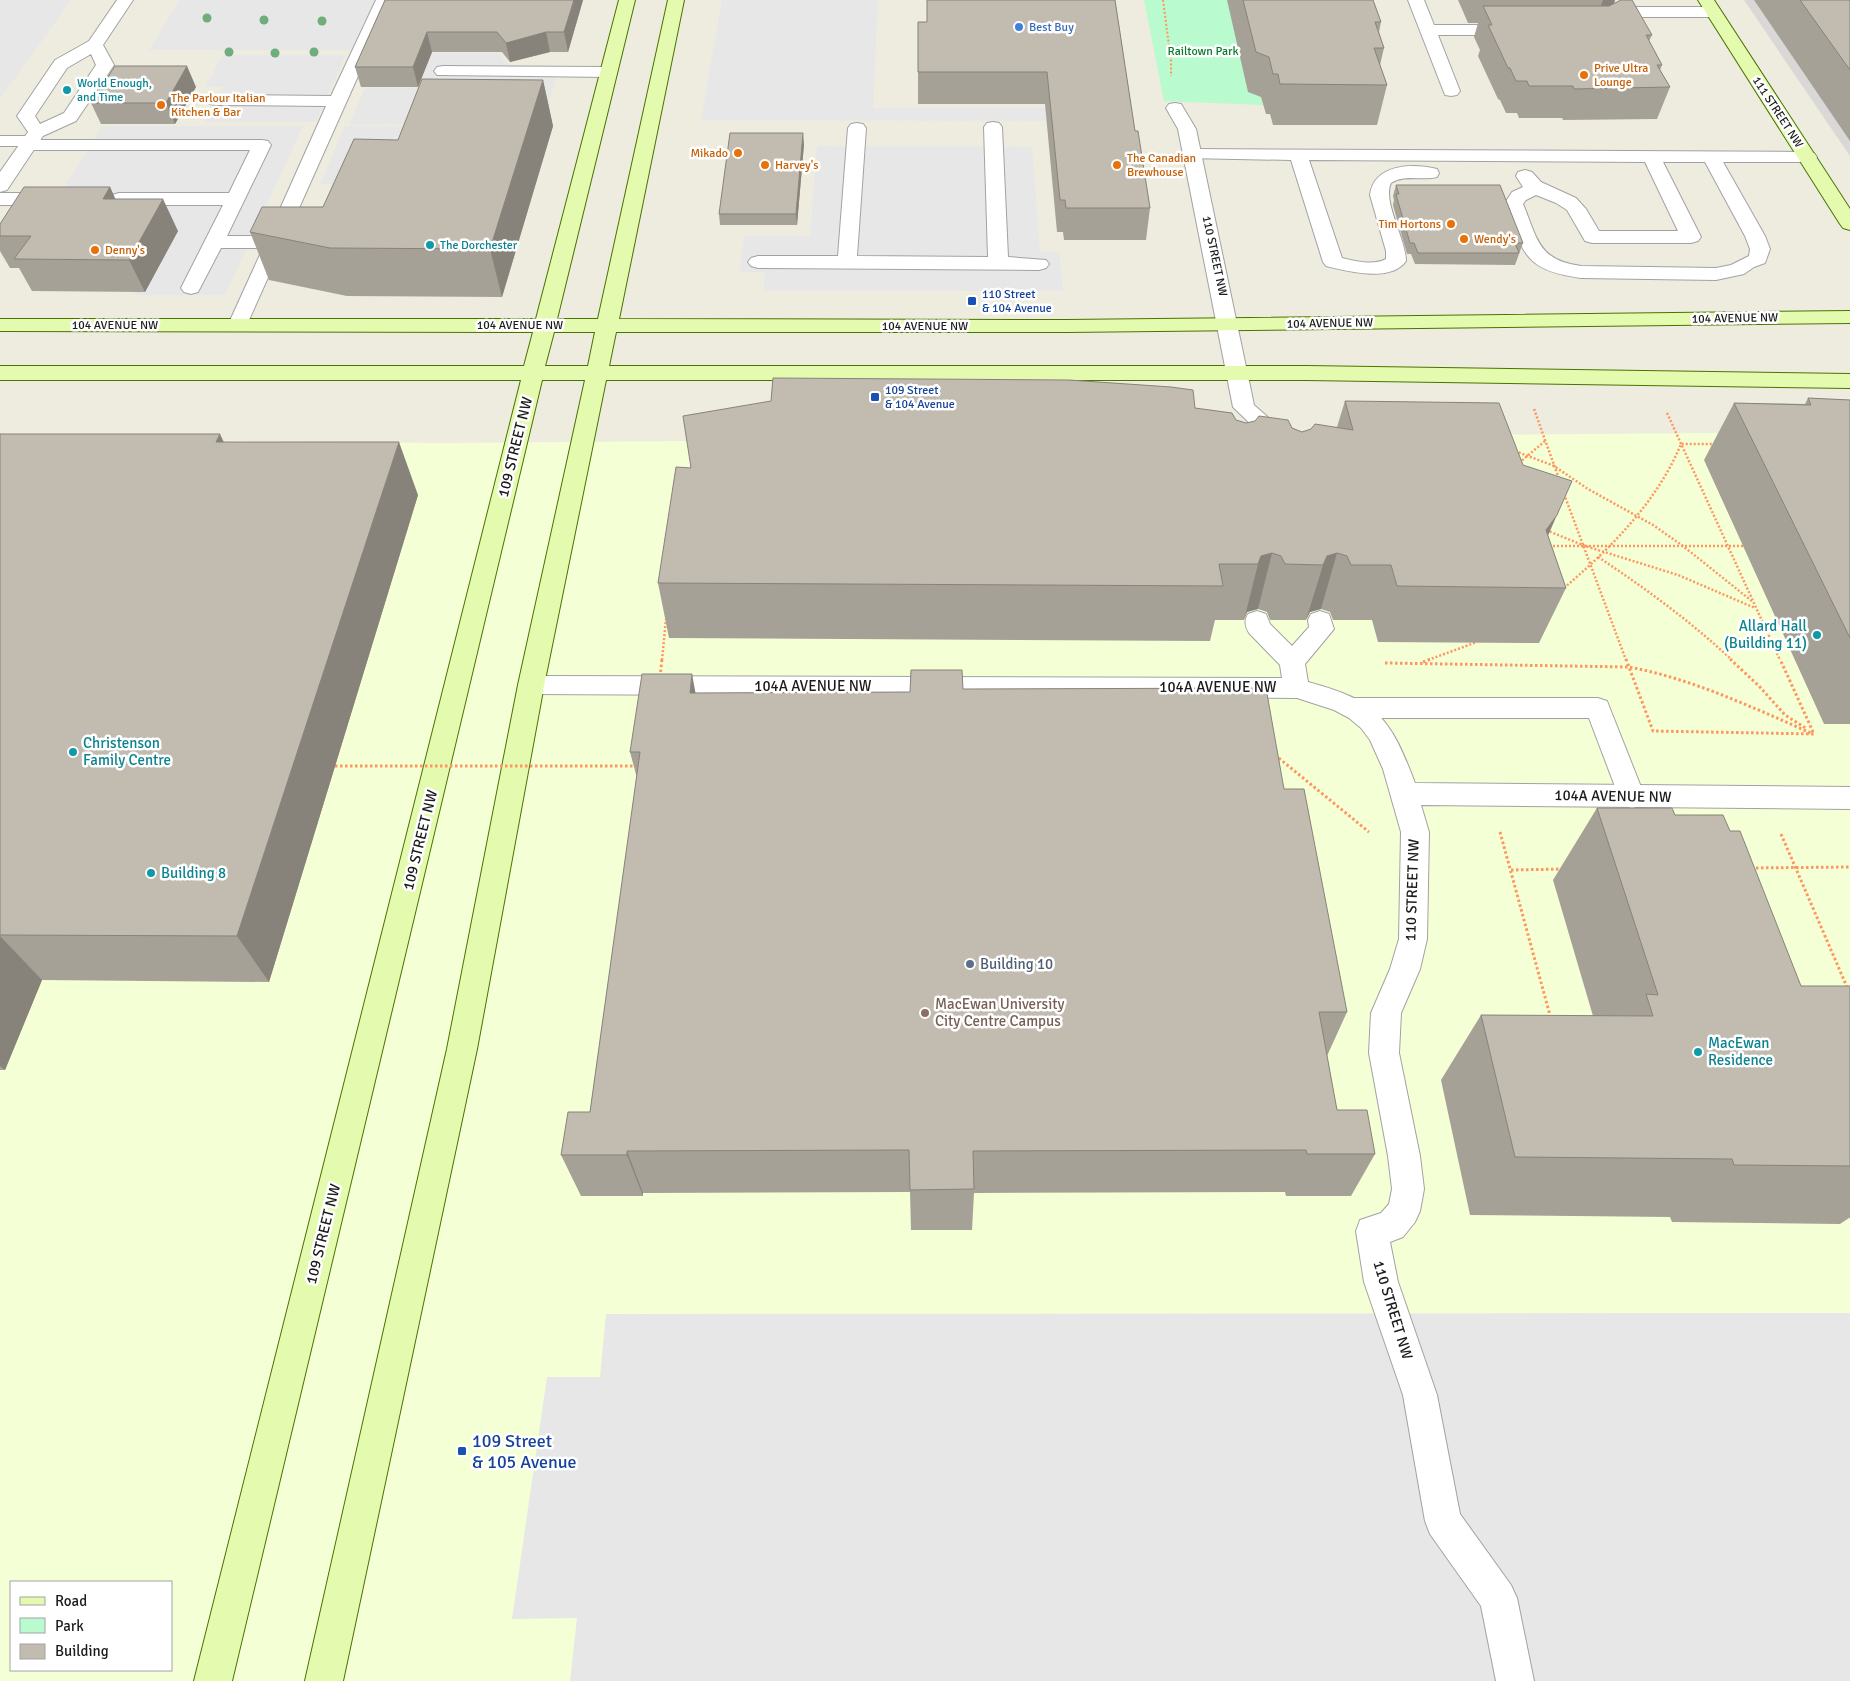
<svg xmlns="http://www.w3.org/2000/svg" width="1850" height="1681" font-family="Signika,sans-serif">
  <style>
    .residential { fill: #d9d8d7 }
    .education { fill: #f5ffd6; fill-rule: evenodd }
    .park { fill: #b9face }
    .parking { fill: #e7e7e7 }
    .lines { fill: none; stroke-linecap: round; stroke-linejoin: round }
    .lane-casing { stroke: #a2a2a2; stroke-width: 2 }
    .street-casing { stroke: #a2a2a2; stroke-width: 2 }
    .secondary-casing { stroke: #4a7201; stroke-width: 2 }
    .path-far2 { stroke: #fe965f; stroke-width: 2; stroke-dasharray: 2 2; stroke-linecap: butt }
    .path-far1 { stroke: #fe965f; stroke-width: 2.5; stroke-dasharray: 2 2; stroke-linecap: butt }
    .path { stroke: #fe965f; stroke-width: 3; stroke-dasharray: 2.5 2.5; stroke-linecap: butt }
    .lane { fill: #fff; fill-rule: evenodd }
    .street { fill: #fff; fill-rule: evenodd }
    .secondary { fill: #e4fbaf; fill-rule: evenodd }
    .path-bridge-far1 { stroke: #fe965f; stroke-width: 2.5; stroke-dasharray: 2 2; stroke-linecap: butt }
    .path-bridge { stroke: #fe965f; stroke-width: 3; stroke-dasharray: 2.5 2.5; stroke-linecap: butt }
    .tree { fill: #6fad7d }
    .wall { fill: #a6a197 }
    .shaded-wall { fill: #87837b }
    .building { fill: #c1bbb0; stroke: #87837b }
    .shop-dot { fill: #3f7fe0; stroke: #fff; stroke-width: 2 }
    .food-dot { fill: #e8710a; stroke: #fff; stroke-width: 2 }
    .culture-dot { fill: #0f9aa8; stroke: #fff; stroke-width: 2 }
    .transit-dot { fill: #1a4fb4; stroke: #fff; stroke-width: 2 }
    .service-dot { fill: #5c6f8a; stroke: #fff; stroke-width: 2 }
    .education-dot { fill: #8d6e63; stroke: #fff; stroke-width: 2 }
    .labels { text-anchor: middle; stroke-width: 5; stroke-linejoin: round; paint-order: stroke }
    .far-shop-label { font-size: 12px; fill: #366cbe; stroke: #fff; text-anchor: start }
    .far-park-label { font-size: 12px; fill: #08792d; stroke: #fff }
    .far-food-label { font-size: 12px; fill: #c56008; stroke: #fff; text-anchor: start }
    .far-culture-label { font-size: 12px; fill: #0d838f; stroke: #fff; text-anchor: start }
    .far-street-label { font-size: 12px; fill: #1b1b1b; stroke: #fff }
    .far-transit-label { font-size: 12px; fill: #164399; stroke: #fff; text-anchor: start }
    .street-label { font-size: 15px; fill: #1b1b1b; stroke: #fff }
    .culture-label { font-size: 15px; fill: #0d838f; stroke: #fff; text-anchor: start }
    .service-label { font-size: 15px; fill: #4e5e75; stroke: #fff; text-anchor: start }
    .education-label { font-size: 15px; fill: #785e54; stroke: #fff; text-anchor: start }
    .near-transit-label { font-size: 18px; fill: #164399; stroke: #fff; text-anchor: start }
  </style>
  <rect width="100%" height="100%" fill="#edecdf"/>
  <path class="residential" d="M1744 0H1850V156L1803 87Z"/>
  <path class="education" d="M1850 432V1681H0V438L438 443ZM11 1582H171V1670H11Z"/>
  <path class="park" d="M1144 0H1241L1263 105 1164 101Z"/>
  <path class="parking" d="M0 0H71L0 99Z
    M180 0H375L352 50H149Z
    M722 0H878L873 108H1102L1103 121 701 120Z
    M431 53H498L509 65 558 66 544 124 349 125 365 88H418Z
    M223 55H346L316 122H205L223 87H205Z
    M102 126H303L225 295H133L168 228 47 216Z
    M345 126H432L411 184H320Z
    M817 146 1032 147 1040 252H1059L1063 291H763L765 272H740L744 236H810Z
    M1850 1313V1681H570L577 1618 512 1619 547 1377H600L606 1314Z"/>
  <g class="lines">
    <g class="lane-casing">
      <path id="lane" d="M376 0H392L245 329 238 331 231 329 228 325 263 248H221L198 292 191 294 184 292 181 288 223 205H119L112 203 110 199 112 195 119 193H229L250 150H29L23 149 20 146H0V136H38L41 140H262L268 141 271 145 227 236H268L326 106 216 105 210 104 207 100 210 96 216 95 331 96Z
        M1408 0H1424L1434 25H1514L1520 26 1522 30 1520 34 1514 35H1438L1460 91 1457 95 1451 96 1445 95Z
        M1630 7H1713L1719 9 1721 12 1719 15 1713 17H1633L1606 31 1600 30 1598 26 1600 22Z
        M443 66 608 67 614 68 617 72 614 76 608 77 437 75 434 71 437 67Z
        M993 122 999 123 1002 127 1008 257 1046 260 1049 264 1046 268 1039 270 758 268 751 266 748 262 751 258 758 256H838L848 128 851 124 857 123 863 124 866 128 857 256 988 257 984 127 987 123Z
        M1193 149 1808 152 1814 153 1817 157 1814 161 1808 162H1723L1765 236 1770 249 1765 263 1754 267 1744 274 1716 280 1581 278C1523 270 1524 253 1504 204L1512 192 1523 187 1516 176 1518 172 1525 170 1532 172 1541 182 1576 198 1586 209 1599 231H1678L1645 162 1309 160 1342 258C1355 261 1373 266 1386 259V251L1370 195C1374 164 1412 163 1437 169L1439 173 1437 177C1421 181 1405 174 1391 183 1382 201 1406 239 1406 261 1391 283 1347 271 1326 266L1323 262 1291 160 1187 158 1184 154 1187 150ZM1663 162H1705L1745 236 1750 249 1749 256 1731 265 1716 268 1581 266C1538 260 1538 240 1523 204L1526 200 1536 195 1556 203 1567 210 1585 241 1592 243H1691L1698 241 1701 237Z
        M0 193H53L60 195 62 199 60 203 53 205H0Z
        M1355 698H1598L1607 701 1645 797 1642 805 1632 808 1622 805 1589 718H1355L1346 715 1342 708 1346 701Z"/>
    </g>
    <g class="street-casing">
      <path id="street" d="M117 0H133L103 45 114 65 76 121 43 136 7 190 0 192V172L28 132 17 116 55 60 89 41ZM91 54 96 65 64 113 40 124 35 116 67 68Z
        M1175 103 1181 104 1196 129 1254 405 1286 433 1291 447 1288 452 1280 454 1272 452 1268 441 1233 407 1178 129 1166 108 1169 104Z
        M1257 611 1266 614 1270 624 1292 646 1309 627 1308 620 1311 614 1320 611 1329 614 1334 629 1305 664 1308 682C1378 701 1390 717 1415 783L1850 787V809L1421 805 1429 832 1427 939 1420 969 1401 1013 1399 1053 1420 1156 1424 1189 1420 1211 1415 1222 1403 1237 1390 1242 1398 1282 1437 1395 1460 1514 1511 1585 1517 1598 1534 1681H1496L1481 1606 1430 1534 1425 1521 1403 1395 1364 1282 1356 1231 1360 1220 1381 1213 1389 1204 1392 1189 1388 1156 1369 1053 1371 1013 1390 969 1399 939 1401 832 1383 769 1370 740 1361 728 1349 718 1334 710 1297 698 531 694 522 692 518 685 522 678 531 676 1282 678 1280 665 1249 633C1245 626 1244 621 1248 614Z"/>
    </g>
    <g class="secondary-casing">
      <path id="secondary" d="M619 0H635L557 319H598L668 0H684L619 319 1066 320 1850 311V323L1066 332H616L609 366H1306L1850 374V388L1306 380H606L544 685 477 1049 343 1681H305L447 1049 518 685 585 380H542L232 1681H194L521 380H0V366H524L533 332 0 331V319H536ZM554 332H595L588 366H545Z
        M1698 0H1714L1850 209V230L1843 228 1840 224Z"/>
    </g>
    <path class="path-far2" d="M1163 0 1171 61V76"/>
    <path class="path-far1" d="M1534 409 1559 479
      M1667 413 1780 660
      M1515 451 1554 466 1588 489 1653 525 1683 546 1753 602
      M1519 463 1545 441
      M1564 494 1626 660
      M1546 530 1585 546 1678 575 1755 608
      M1598 557C1645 588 1690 621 1732 660
      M1564 588C1611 548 1657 502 1681 444H1714
      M1428 660 1477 642"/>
    <path class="path" d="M1626 659 1653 731 1814 734 1780 659
      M1730 659 1759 686 1785 715 1807 729
      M1423 662 1431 659
      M1385 663 1629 667C1693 679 1751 707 1811 733
      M1275 755 1369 832
      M1500 832 1551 1019
      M1781 834 1850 994
      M1751 868 1850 867
      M1511 870 1564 869"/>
    <use href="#lane" class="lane"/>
    <use href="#street" class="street"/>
    <use href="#secondary" class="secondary"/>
    <path class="path-bridge-far1" d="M1549 546H1743
      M662 660 666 619"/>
    <path class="path-bridge" d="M660 677 662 659
      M335 766H637"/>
  </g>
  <g class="tree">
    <circle cx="207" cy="18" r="4.5"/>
    <circle cx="264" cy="20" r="4.5"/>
    <circle cx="322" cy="21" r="4.5"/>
    <circle cx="229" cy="52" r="4.5"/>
    <circle cx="314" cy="52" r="4.5"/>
    <circle cx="275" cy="53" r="4.5"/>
  </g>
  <path class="wall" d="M385 0H583L568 52H550L510 62 502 52H432L418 87H361L355 67Z
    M1115 0 1135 131 1150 208 1146 240H1064L1063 232H1057L1045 104H918V22H927Z
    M1227 0H1373L1381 22 1379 32 1384 48 1380 65 1387 85 1377 125H1273L1270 114H1266L1261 97 1248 92Z
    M1458 0H1615L1614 3 1652 35 1649 41 1662 65 1660 70 1670 87 1657 119 1563 120 1562 118H1519L1517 113H1506L1500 100 1498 99 1478 56 1480 50 1474 37 1478 23H1468Z
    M1754 0H1850V141Z
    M543 80 553 126 502 297 347 296 269 280 250 232 323 207 398 140Z
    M196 87 175 124H101L91 103Z
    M804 144 797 225H720L719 214Z
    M1396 185 1523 243 1515 265 1415 264 1411 254H1407L1394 209 1393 205 1394 200 1393 196Z
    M110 187 115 199 178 231 145 292 32 291 19 268H10L0 251V224Z
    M1808 398 1850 400V724H1824L1704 460 1734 403 1805 404Z
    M1345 401 1548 536 1566 588 1539 643 1378 642 1372 620H1333L1330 612 1321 609 1310 612 1306 620H1270L1267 612 1258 609 1247 612 1244 620H1215L1210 641 669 638 658 583 691 468 1195 408 1246 423 1292 428 1302 432 1337 427Z
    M0 434 223 442 418 495 269 982 42 980 5 1070H0Z
    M963 689 1284 789 1347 1012 1327 1056 1337 1110 1375 1154 1351 1196H1286L1285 1192 974 1193 972 1230H911L910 1192 643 1193V1196H581L561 1155 590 1112 637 778 630 752 696 693 910 692Z
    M1597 808 1675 815 1730 831 1801 986H1850V1218H1849L1840 1224 1672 1222 1670 1217 1470 1215 1441 1080 1481 1015 1593 1016 1553 880Z"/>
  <path class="shaded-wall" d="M574 0H583L568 52 564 32Z
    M1603 0H1615L1611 13 1594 23Z
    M427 32 432 52 418 87 413 67Z
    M546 32 550 52 510 62 506 43Z
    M187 66 196 87 175 124 166 103Z
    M543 80 553 126 502 297 490 249Z
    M803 133 804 144 797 225 796 214Z
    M110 187 125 220 103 199Z
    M163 199 178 231 145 292 129 260Z
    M220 434 245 487 216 442Z
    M399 442 418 495 269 982 237 936Z
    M1557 515 1532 572 1546 530Z
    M1272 553 1258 609 1247 612 1244 620 1258 564 1261 556Z
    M1337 553 1321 609 1310 612 1306 620 1323 565 1327 556Z
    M692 674 702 728 690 693Z
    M0 936 42 980 5 1070 0 1066Z
    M627 1151 643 1193V1196L627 1155Z"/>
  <path class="building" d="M385 0H574L564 32H546L506 43 497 32H427L413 67H355Z
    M927 0H1115L1135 131H1138L1150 208H1066L1065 200H1060L1047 72H918V22H927Z
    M1243 0H1373L1381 22H1375L1384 48H1374L1387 85 1280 84 1278 74H1273L1269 57 1256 52Z
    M1621 0H1632L1652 35H1646L1662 65H1657L1670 87 1574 89 1573 86H1529L1527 81H1516L1510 68H1508L1488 25H1492L1483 6H1609Z
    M1800 0H1850V70Z
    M115 66H187L166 103H91Z
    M422 79 543 80 490 249 330 248 250 232 262 207H323L354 139 398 140Z
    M730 133H803L796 214H719Z
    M1396 185H1500L1523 243H1515L1519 253H1418L1414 243H1410L1397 198 1396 194H1399Z
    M24 187H110L103 199H163L129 260 14 259 31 236H0V224Z
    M773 378 1069 380 1171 387 1193 390 1195 408 1232 413 1236 420 1246 423 1255 421 1259 416 1288 420 1292 428 1302 432 1311 429 1315 424 1353 430 1345 401 1499 403 1523 465 1572 481 1557 515 1546 530 1566 588 1397 586 1391 565H1351L1347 556 1337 553 1327 556 1323 565 1285 564 1281 556 1272 553 1261 556 1258 564H1219L1223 586 658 583 676 467 691 468 683 416 771 401Z
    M1808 398 1850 400V638L1734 403 1811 405Z
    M0 434H220L216 442H399L237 936 0 935Z
    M911 670H962L963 689 1266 688 1284 789H1304L1347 1012H1319L1337 1110H1367L1375 1154H1307L1306 1150 973 1151 974 1189 910 1190 909 1150 627 1151V1155H561L568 1112H590L640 752H630L642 674H692L690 693 910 692Z
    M1597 808H1672L1675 815H1723L1730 831H1740L1801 986H1850V1166L1734 1165 1732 1159 1515 1157 1481 1015 1653 1016 1646 994 1658 995Z"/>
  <circle class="shop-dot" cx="1019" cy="27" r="5"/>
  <g class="food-dot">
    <circle cx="1584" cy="75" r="5"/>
    <circle cx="161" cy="105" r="5"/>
    <circle cx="738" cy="153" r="5"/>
    <circle cx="765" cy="165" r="5"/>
    <circle cx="1117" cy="165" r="5"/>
    <circle cx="1451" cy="224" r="5"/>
    <circle cx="1464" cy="239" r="5"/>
    <circle cx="95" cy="250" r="5"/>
  </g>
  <g class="culture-dot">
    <circle cx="67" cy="90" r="5"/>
    <circle cx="430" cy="245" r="5"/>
    <circle cx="1817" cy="635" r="5"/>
    <circle cx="73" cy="752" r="5"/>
    <circle cx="151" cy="873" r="5"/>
    <circle cx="1698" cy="1052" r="5"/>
  </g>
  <g class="transit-dot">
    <rect x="967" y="296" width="10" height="10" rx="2.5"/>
    <rect x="870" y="392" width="10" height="10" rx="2.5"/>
    <rect x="457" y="1446" width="10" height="10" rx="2.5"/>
  </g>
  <circle class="service-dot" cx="970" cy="964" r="5"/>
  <circle class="education-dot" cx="925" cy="1013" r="5"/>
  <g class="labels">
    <g class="far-shop-label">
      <text x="1029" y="31">Best Buy</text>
    </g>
    <g class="far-park-label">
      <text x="1203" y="55">Railtown Park</text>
    </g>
    <g class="far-food-label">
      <text x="1594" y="72">Prive Ultra<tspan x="1594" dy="14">Lounge</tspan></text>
      <text x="171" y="102">The Parlour Italian<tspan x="171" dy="14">Kitchen &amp; Bar</tspan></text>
      <text x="728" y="157" text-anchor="end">Mikado</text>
      <text x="1127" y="162">The Canadian<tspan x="1127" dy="14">Brewhouse</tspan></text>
      <text x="775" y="169">Harvey's</text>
      <text x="1441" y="228" text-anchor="end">Tim Hortons</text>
      <text x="1474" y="243">Wendy's</text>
      <text x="105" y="254">Denny's</text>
    </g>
    <g class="far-culture-label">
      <text x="77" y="87">World Enough,<tspan x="77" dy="14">and Time</tspan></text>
      <text x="440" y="249">The Dorchester</text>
    </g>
    <g class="far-street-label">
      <text transform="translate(1778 112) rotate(57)" y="4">111 STREET NW</text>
      <text transform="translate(1215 256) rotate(78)" y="4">110 STREET NW</text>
      <text transform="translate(1735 318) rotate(-1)" y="4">104 AVENUE NW</text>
      <text transform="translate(1330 323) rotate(-1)" y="4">104 AVENUE NW</text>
      <text x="115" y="329">104 AVENUE NW</text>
      <text x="520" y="329">104 AVENUE NW</text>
      <text x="925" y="330">104 AVENUE NW</text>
    </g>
    <g class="far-transit-label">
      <text x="982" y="298">110 Street<tspan x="982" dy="14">&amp; 104 Avenue</tspan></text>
      <text x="885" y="394">109 Street<tspan x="885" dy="14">&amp; 104 Avenue</tspan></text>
    </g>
    <g class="street-label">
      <text transform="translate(515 447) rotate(-76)" y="5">109 STREET NW</text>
      <text x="813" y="691">104A AVENUE NW</text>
      <text x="1218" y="692">104A AVENUE NW</text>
      <text transform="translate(1613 796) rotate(1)" y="5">104A AVENUE NW</text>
      <text transform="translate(420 840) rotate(-76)" y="5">109 STREET NW</text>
      <text transform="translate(1412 890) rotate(-88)" y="5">110 STREET NW</text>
      <text transform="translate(323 1234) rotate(-76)" y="5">109 STREET NW</text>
      <text transform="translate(1393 1310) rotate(73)" y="5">110 STREET NW</text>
    </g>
    <g class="culture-label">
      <text x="1807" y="631" text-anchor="end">Allard Hall<tspan x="1807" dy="17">(Building 11)</tspan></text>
      <text x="83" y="748">Christenson<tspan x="83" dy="17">Family Centre</tspan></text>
      <text x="161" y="878">Building 8</text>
      <text x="1708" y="1048">MacEwan<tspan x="1708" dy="17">Residence</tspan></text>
    </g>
    <g class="service-label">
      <text x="980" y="969">Building 10</text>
    </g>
    <g class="education-label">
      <text x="935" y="1009">MacEwan University<tspan x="935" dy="17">City Centre Campus</tspan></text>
    </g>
    <g class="near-transit-label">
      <text x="472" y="1447">109 Street<tspan x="472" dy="21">&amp; 105 Avenue</tspan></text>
    </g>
  </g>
  <rect x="10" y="1581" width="162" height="90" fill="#ffffff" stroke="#a4a4a4"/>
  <rect x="20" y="1597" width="25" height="8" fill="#e4fbaf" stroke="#a4a4a4"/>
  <text x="55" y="1606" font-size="15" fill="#1b1b1b">Road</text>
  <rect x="20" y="1618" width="25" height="15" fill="#b9face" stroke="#a4a4a4"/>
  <text x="55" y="1631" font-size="15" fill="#1b1b1b">Park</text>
  <rect x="20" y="1644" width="25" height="15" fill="#c1bbb0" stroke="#a4a4a4"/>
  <text x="55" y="1656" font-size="15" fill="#1b1b1b">Building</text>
</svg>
